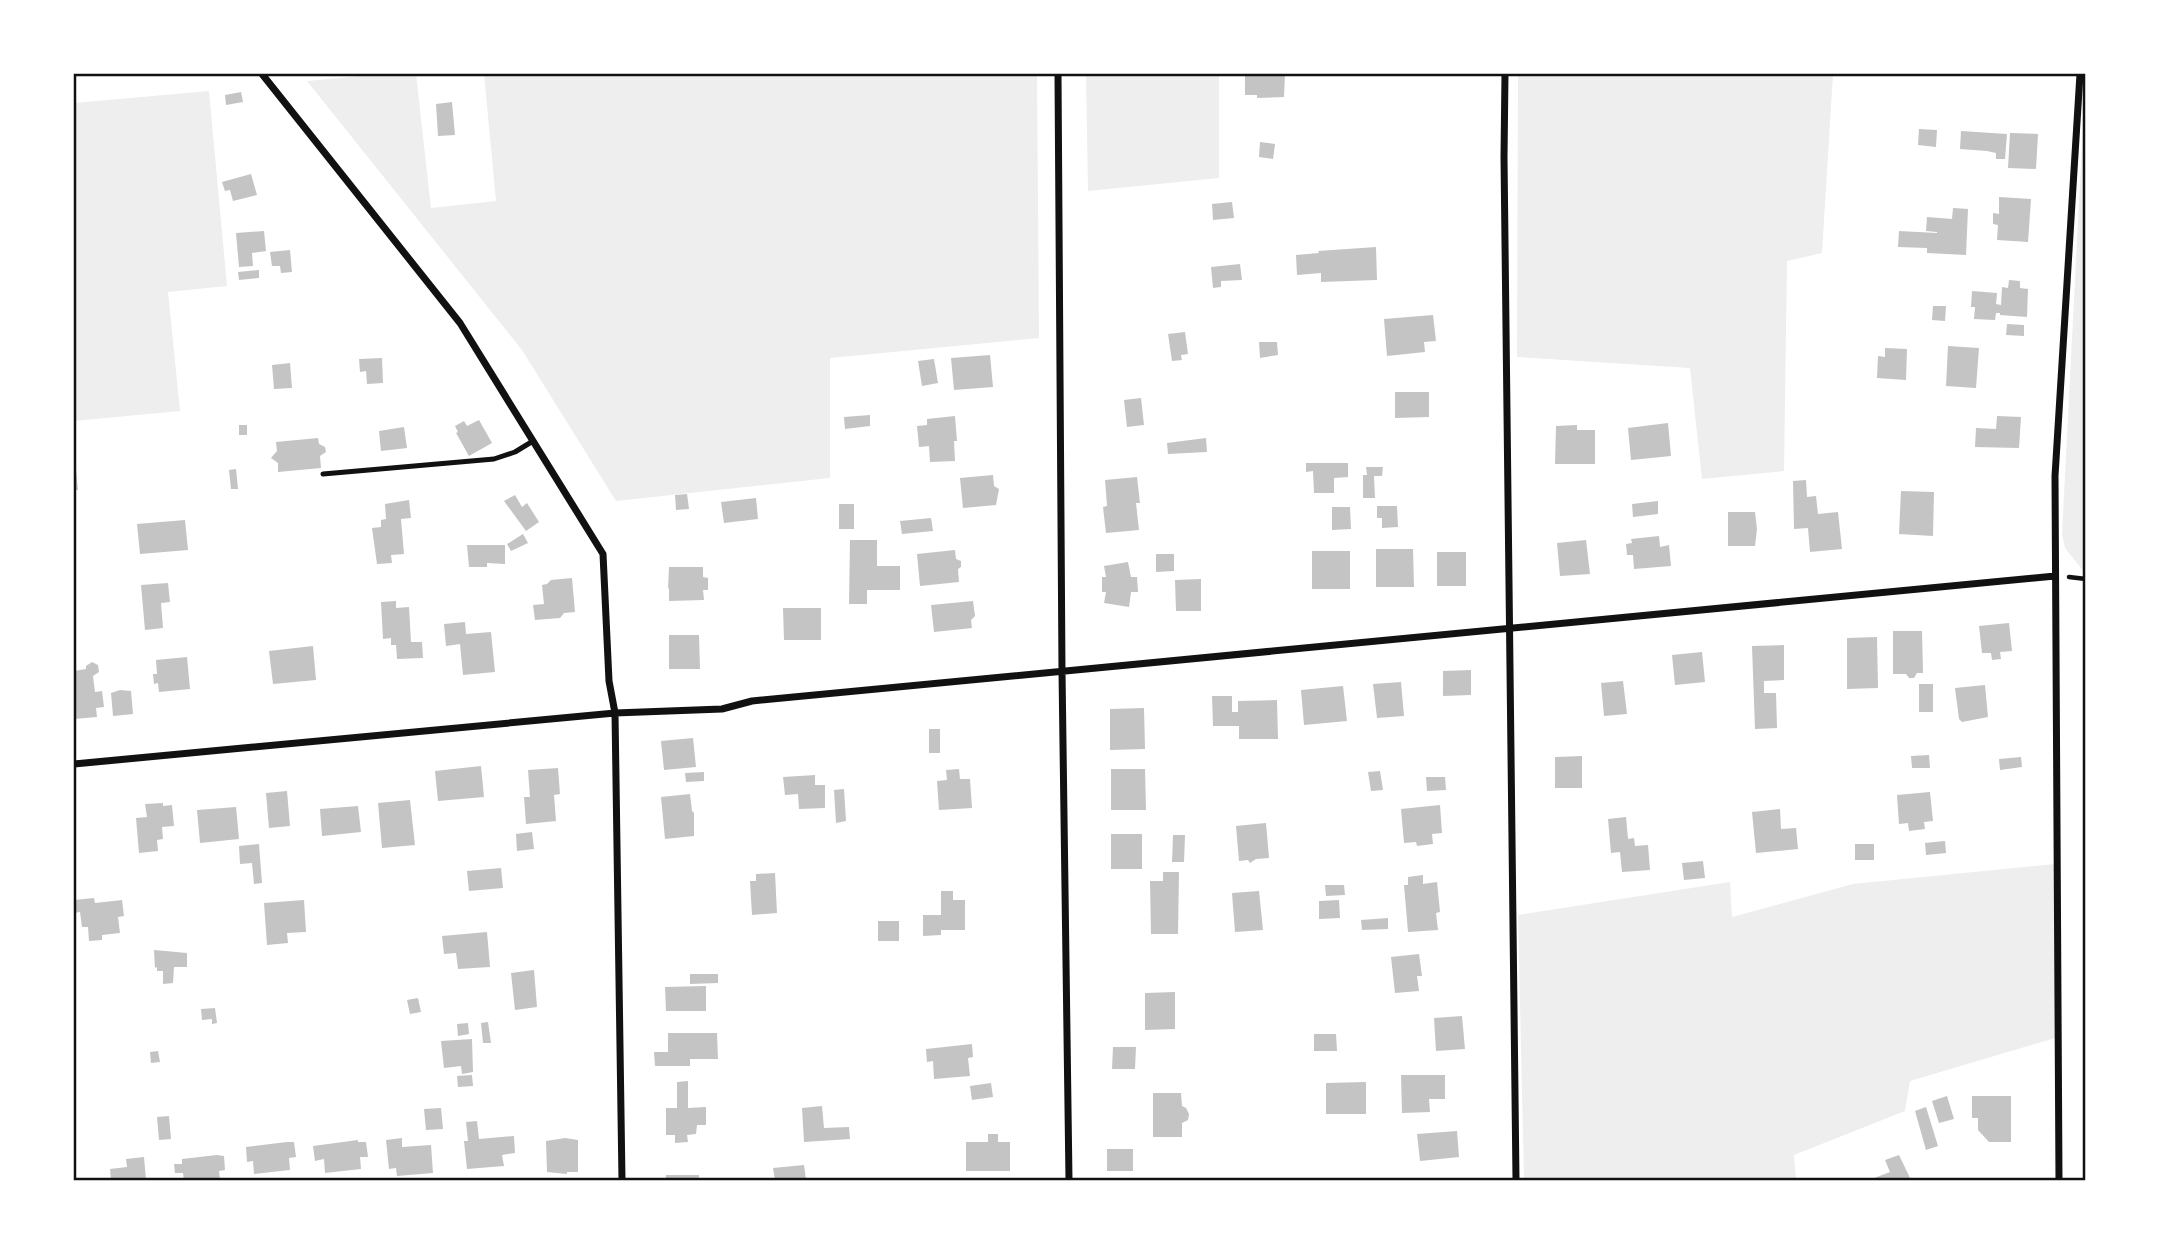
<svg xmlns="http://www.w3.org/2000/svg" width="2159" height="1254" font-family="'DejaVu Sans',sans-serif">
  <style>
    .green { fill: #eee }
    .building { fill: #c4c4c4 }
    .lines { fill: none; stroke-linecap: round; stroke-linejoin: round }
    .path { stroke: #111; stroke-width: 4.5 }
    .service { stroke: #111; stroke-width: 5 }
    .minor { stroke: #111; stroke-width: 7 }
    .neatline { fill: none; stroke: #111; stroke-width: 2.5 }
  </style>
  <rect width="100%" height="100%" fill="#fff"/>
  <path class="green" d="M384 74H416L431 208 496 201 484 74H1037L1039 338 830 358V478L616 501 522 350 307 81Z
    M1086 74H1219V178L1088 191Z
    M1518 74H1833L1822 253 1787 261 1784 471 1702 479 1690 368 1517 357Z
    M2085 85V573L2065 548 2062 534Z
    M209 91 227 286 168 292 180 411 74 421V103Z
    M2055 864V1038L1910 1081 1905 1111 1794 1155 1796 1180H1524L1518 915 1730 882 1732 917 1853 884Z"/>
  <path class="building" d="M1245 74H1285L1284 97 1257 98V95H1245Z
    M241 92 243 102 226 105 225 95Z
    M452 102 455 135 438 136 436 104Z
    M1919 129 1937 130 1936 147 1918 145Z
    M1961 131 2007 134 2005 159H1996V153L1987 151 1960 149Z
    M2010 133 2038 134 2036 169 2008 168Z
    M1260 142 1275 144 1273 159 1259 157Z
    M251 174 257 195 233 201 230 190 225 191 222 182Z
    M1999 197 2031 199 2028 242 1997 240 1998 225 1993 224V213L1999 214Z
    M1232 202 1234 218 1213 220 1212 204Z
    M1953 208 1968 209 1966 255 1927 253V248L1898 247 1899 231 1937 233V232L1926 231 1927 217 1952 219Z
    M264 231 266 251 252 253 253 266 239 267 236 233Z
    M1376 247 1377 280 1321 282V273L1297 275 1296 255 1319 253 1318 251Z
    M290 250 292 272 281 273 280 266H272L270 252Z
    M1240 264 1242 280 1221 281V287L1213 288 1211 267Z
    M259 270V278L239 280 238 272Z
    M2009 280 2020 281V288L2028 289 2027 317 2000 315V313H1996L1995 320 1974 319 1975 307H1971L1972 291 1997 293 1996 304 2001 305 2002 287 2008 288Z
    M1933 306H1946L1945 321 1932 320Z
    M1433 315 1436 341 1424 342 1425 352 1387 356 1384 319Z
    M2007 324 2024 325V336L2006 335Z
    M1185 332 1188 354 1181 355 1182 360 1172 361 1168 334Z
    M1259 342H1277L1278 355 1260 358Z
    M1948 346 1979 348 1976 388 1946 386Z
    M1885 348 1907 349 1906 380 1877 378 1878 356 1885 357Z
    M990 355 993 387 954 390 951 358Z
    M382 358 383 383 367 384 366 371 360 372 359 359Z
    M934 359 938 383 922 386 918 361Z
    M290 363 292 388 274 389 272 365Z
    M1395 392H1429V417L1395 418Z
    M1141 398 1144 425 1127 427 1124 400Z
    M870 415V426L845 429 844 417Z
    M955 416 957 441H954L955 461 930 462 929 446 919 447 917 426 927 425V419Z
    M1997 416 2021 417 2019 448 1975 447 1976 428 1996 429Z
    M479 420 492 443 469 456 456 433 458 432 455 426 464 421 467 426Z
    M1668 423 1671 456 1631 460 1628 428Z
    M239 425H247V435H239Z
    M1577 425V430H1595V464H1555L1556 426Z
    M404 427 407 448 381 451 379 431Z
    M318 438 319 444 325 447 326 452 320 456 321 468 278 472V463L271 458 277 451 276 442Z
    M1206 438 1207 452 1168 454 1167 443Z
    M74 460H75L78 490H74Z
    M1306 463H1348V477L1334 478V493H1314L1313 471 1306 472Z
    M1366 467H1383L1382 476H1374L1375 498H1363V475H1367Z
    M236 469 238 489H231L229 470Z
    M993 475 994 486 999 489 996 505 963 508 960 478Z
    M1137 477 1140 503H1136L1139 530 1106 533 1103 507 1107 506 1105 480Z
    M1806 480 1807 497 1816 496 1818 514 1838 512 1842 549 1810 552 1808 528 1794 529 1793 481Z
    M1901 491 1934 492 1933 536 1899 534Z
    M687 494 689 509 676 510 675 495Z
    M515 495 522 507 527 503 539 522 526 531 504 501Z
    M756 498 758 519 724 523 721 502Z
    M409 500 411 518 401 519 404 554 391 555 392 563 377 564 372 528 381 527V520L386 519 385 504Z
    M1658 501V514L1633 517 1632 504Z
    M839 504H854V529H839Z
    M1377 506H1397L1398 527 1382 528V518H1377Z
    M1332 507H1350L1351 529 1332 530Z
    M1728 512H1755L1757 529 1755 546H1728Z
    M931 518 933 531 902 534 900 521Z
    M185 520 188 550 140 554 137 524Z
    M523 534 528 543 511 551 507 544Z
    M1659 536 1660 547 1669 545 1671 566 1634 569 1633 555H1627L1626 544 1632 543 1631 539Z
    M850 540H877V566H900V590H867V604H849Z
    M1586 540 1590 574 1560 576 1557 543Z
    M467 545H505V564L487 563V567H469Z
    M1376 549H1413L1414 587H1376Z
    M955 550 956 559 961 561V567L958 569 959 582 920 586 917 554Z
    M1312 551H1350V589H1312Z
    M1437 552H1466V586H1437Z
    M1156 554H1174V571L1156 572Z
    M1128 562 1131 577H1137L1138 592H1131L1129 607 1104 603 1106 592H1102V577H1106L1104 566Z
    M669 567H703V577L708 578V590H703L704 600 669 601V588L668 589Z
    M572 578 575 612 564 613 560 618 535 620 533 605 544 604 542 585 547 584 551 580Z
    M1201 579V611H1176L1175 580Z
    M168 583 170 602 161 603 163 628 145 630 141 585Z
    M396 601V608L409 607 411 642H422L423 658 397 659 396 645H391V638L383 639 381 602Z
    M973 601 975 616 971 620 972 628 934 632 931 605Z
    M783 608H821V640H784Z
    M465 622 466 634 491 632 495 672 463 675 460 644 446 646 444 624Z
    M2009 623 2012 651 2000 652 2001 659 1992 660 1991 653H1982L1979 626Z
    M1893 631H1922L1923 673H1917L1914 678H1909L1906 674H1893Z
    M669 635H699L700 669H669Z
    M1877 637 1878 688 1847 689V638Z
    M1784 645V680L1764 681V693H1776L1777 728 1755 729 1752 646Z
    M313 646 316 680 273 684 269 651Z
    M1702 652 1705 682 1675 685 1672 655Z
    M187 657 190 689 159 692 158 683 154 684 153 674H157L156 660Z
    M92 662 98 665 99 672 93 676 95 692 102 691 104 707 96 708 97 717 74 719V671L86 669V666Z
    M1471 670V695L1443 696V671Z
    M1623 681 1627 714 1604 716 1601 683Z
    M1401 682 1404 716 1377 718 1373 684Z
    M1919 684H1933V712H1919Z
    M1985 685 1988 717 1962 722 1959 719 1955 688Z
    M1343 686 1347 721 1304 725 1301 690Z
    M120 690 131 691 133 714 113 716 111 693Z
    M1212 696H1232V712H1238V701L1277 700 1278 739H1239V726H1213Z
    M1144 708 1145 749 1110 750V709Z
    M929 729H940V753H929Z
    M693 738 696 767 664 770 661 741Z
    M1929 755 1930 768H1912L1911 756Z
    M1582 756V788H1555V757Z
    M2021 757 2022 767 2000 770 1999 759Z
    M481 766 484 797 438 801 435 771Z
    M558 768 560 794 554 795 556 821 526 824 524 797H530L528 770Z
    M959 769 960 779H970L972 808 939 810 937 781 947 780 946 770Z
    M1111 769H1145L1146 810H1111Z
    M1380 771 1383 790 1371 791 1368 772Z
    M704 772V781L686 782 685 773Z
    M815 775V785H825V808L799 809 798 794 785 795 783 777Z
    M1426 777H1445L1446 790 1427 791Z
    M844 789 846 821 836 823 834 790Z
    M287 791 290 826 269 828 266 793Z
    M1930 792 1933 821 1924 822 1925 829 1909 831 1908 823 1899 824 1897 795Z
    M690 794 692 811 694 813V836L665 839 661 797Z
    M410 800 415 845 382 848 378 803Z
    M163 803V806L172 805 174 826 162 827 163 839 157 840 158 851 139 853 136 818 147 817 145 804Z
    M1440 805 1442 833 1432 834 1433 844 1417 846 1416 842 1404 843 1401 809Z
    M358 806 361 832 322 836 320 809Z
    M236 807 239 839 200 843 197 810Z
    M1780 809 1781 829 1796 828 1798 849 1756 853 1752 812Z
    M1626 817 1628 839 1634 838 1635 846 1648 845 1650 870 1622 872 1620 852 1611 853 1608 819Z
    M1266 823 1269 858 1256 859 1250 863 1248 860 1239 861 1236 826Z
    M532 832 534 849 517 851 516 834Z
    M1111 834H1142V869H1111Z
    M1173 835H1185L1184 862H1172Z
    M1945 841 1946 853 1926 855 1925 843Z
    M259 844 262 883 254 884 252 863 240 864 239 846Z
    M1855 844H1874V860H1855Z
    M1703 861 1705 878 1684 880 1682 863Z
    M501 868 503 888 469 891 467 871Z
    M1163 872H1179L1178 934H1151L1150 881H1163Z
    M775 873 777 913 752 915 750 881H756V874Z
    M1423 875V884L1437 882 1440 912 1436 913 1438 930 1408 932 1404 885H1408V877Z
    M1325 885H1344L1345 895 1326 896Z
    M941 891H953V900H965V930H941V935L923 936V915H941Z
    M1259 891 1263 930 1235 932 1232 893Z
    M94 898 95 903 122 900 124 916 118 917 120 933 102 935V940L89 941 88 927H82L80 912 74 913V900Z
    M304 900 306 932 287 933 288 943 267 945 264 903Z
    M1339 900 1340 918 1319 919V901Z
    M1388 918V929L1362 930 1361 920Z
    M878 921H899V941H878Z
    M487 932 490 967 458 969 456 953 444 954 442 936Z
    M154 950 187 953V967H174L173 983 163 984V971H157V967L155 968Z
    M1419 954 1422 976H1417L1419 991 1395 993 1391 957Z
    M534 970 537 1007 515 1010 511 973Z
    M690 974H718V983L690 984Z
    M706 986V1011H666L665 987Z
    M1175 992V1029L1145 1030V993Z
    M418 998 421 1012 410 1014 407 1000Z
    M215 1008 217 1023 212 1024V1019L202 1020 201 1009Z
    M1462 1016 1465 1049 1436 1051 1434 1018Z
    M488 1022 491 1043H483L481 1023Z
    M468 1023 469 1034 458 1036 457 1024Z
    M668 1033H717L718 1059H690V1066H655L654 1052H668Z
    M1314 1034H1336L1337 1051H1314Z
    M472 1039 473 1072 462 1074 461 1066 444 1068 441 1041Z
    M972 1044 973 1057 968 1058 970 1076 934 1079 933 1061 927 1062 926 1049Z
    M1113 1047H1136L1135 1069H1112Z
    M158 1051 160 1062 151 1063 150 1052Z
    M472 1075 473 1086 458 1087 457 1076Z
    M1401 1075H1445V1099H1429L1430 1112 1402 1113Z
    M688 1081V1108L706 1107V1125H697L696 1134 687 1135 688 1142 675 1143V1135H666V1108H677V1082Z
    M1366 1082V1114H1326V1083Z
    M991 1083 993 1097 972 1100 970 1086Z
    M1153 1093H1181L1182 1106 1186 1108 1189 1114 1188 1120 1182 1123V1137H1153Z
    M1947 1096 1954 1119 1939 1123 1932 1101Z
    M1972 1096H2011V1142H1989L1978 1130V1118H1972Z
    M822 1106 824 1128 849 1127 850 1139 804 1142 802 1108Z
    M1926 1107 1938 1146 1926 1150 1915 1111Z
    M441 1108 443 1129 426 1130 424 1109Z
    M169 1116 171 1139 159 1140 157 1117Z
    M477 1121 479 1139 514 1136 515 1153 502 1155 504 1166 467 1169 464 1141H468L466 1122Z
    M1457 1131 1459 1157 1420 1161 1417 1134Z
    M988 1134H998V1142H1010V1171H966V1142H988Z
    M402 1138V1147L431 1145 433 1173 397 1176 396 1168 389 1169 386 1140Z
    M565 1138 578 1140V1172H567V1174L547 1172 546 1141Z
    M358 1140V1142H366L368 1157H360L361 1169 325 1173 324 1159 315 1161 313 1146Z
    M287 1142H294L296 1157 289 1158 290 1170 254 1174 253 1161 247 1162 246 1147Z
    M1107 1149H1133V1171H1107Z
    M217 1155 224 1156 225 1170 219 1171 220 1180H184L183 1173H175L174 1164H182V1159Z
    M1899 1155 1911 1180H1869L1890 1172 1885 1160Z
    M144 1157 146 1180H111L110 1169 127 1167 126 1159Z
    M804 1165 806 1180H775L773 1168Z
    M666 1175H699V1180H666Z"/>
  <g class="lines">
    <path class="path" d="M2069 577 2086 579"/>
    <path class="service" d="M323 474 494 459 515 452 533 441"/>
    <path class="minor" d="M262 74 460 323 603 554 609 681 615 713 622 1180
      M1058 74 1062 671 1069 1180
      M1505 74 1504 157 1516 1180
      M74 764 615 713 722 709 752 701 2055 576
      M2059 1180 2055 476 2080 74"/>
  </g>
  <rect width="2159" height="1254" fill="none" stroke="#ffffff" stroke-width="150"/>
  <rect x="75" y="75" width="2009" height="1104" class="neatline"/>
</svg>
